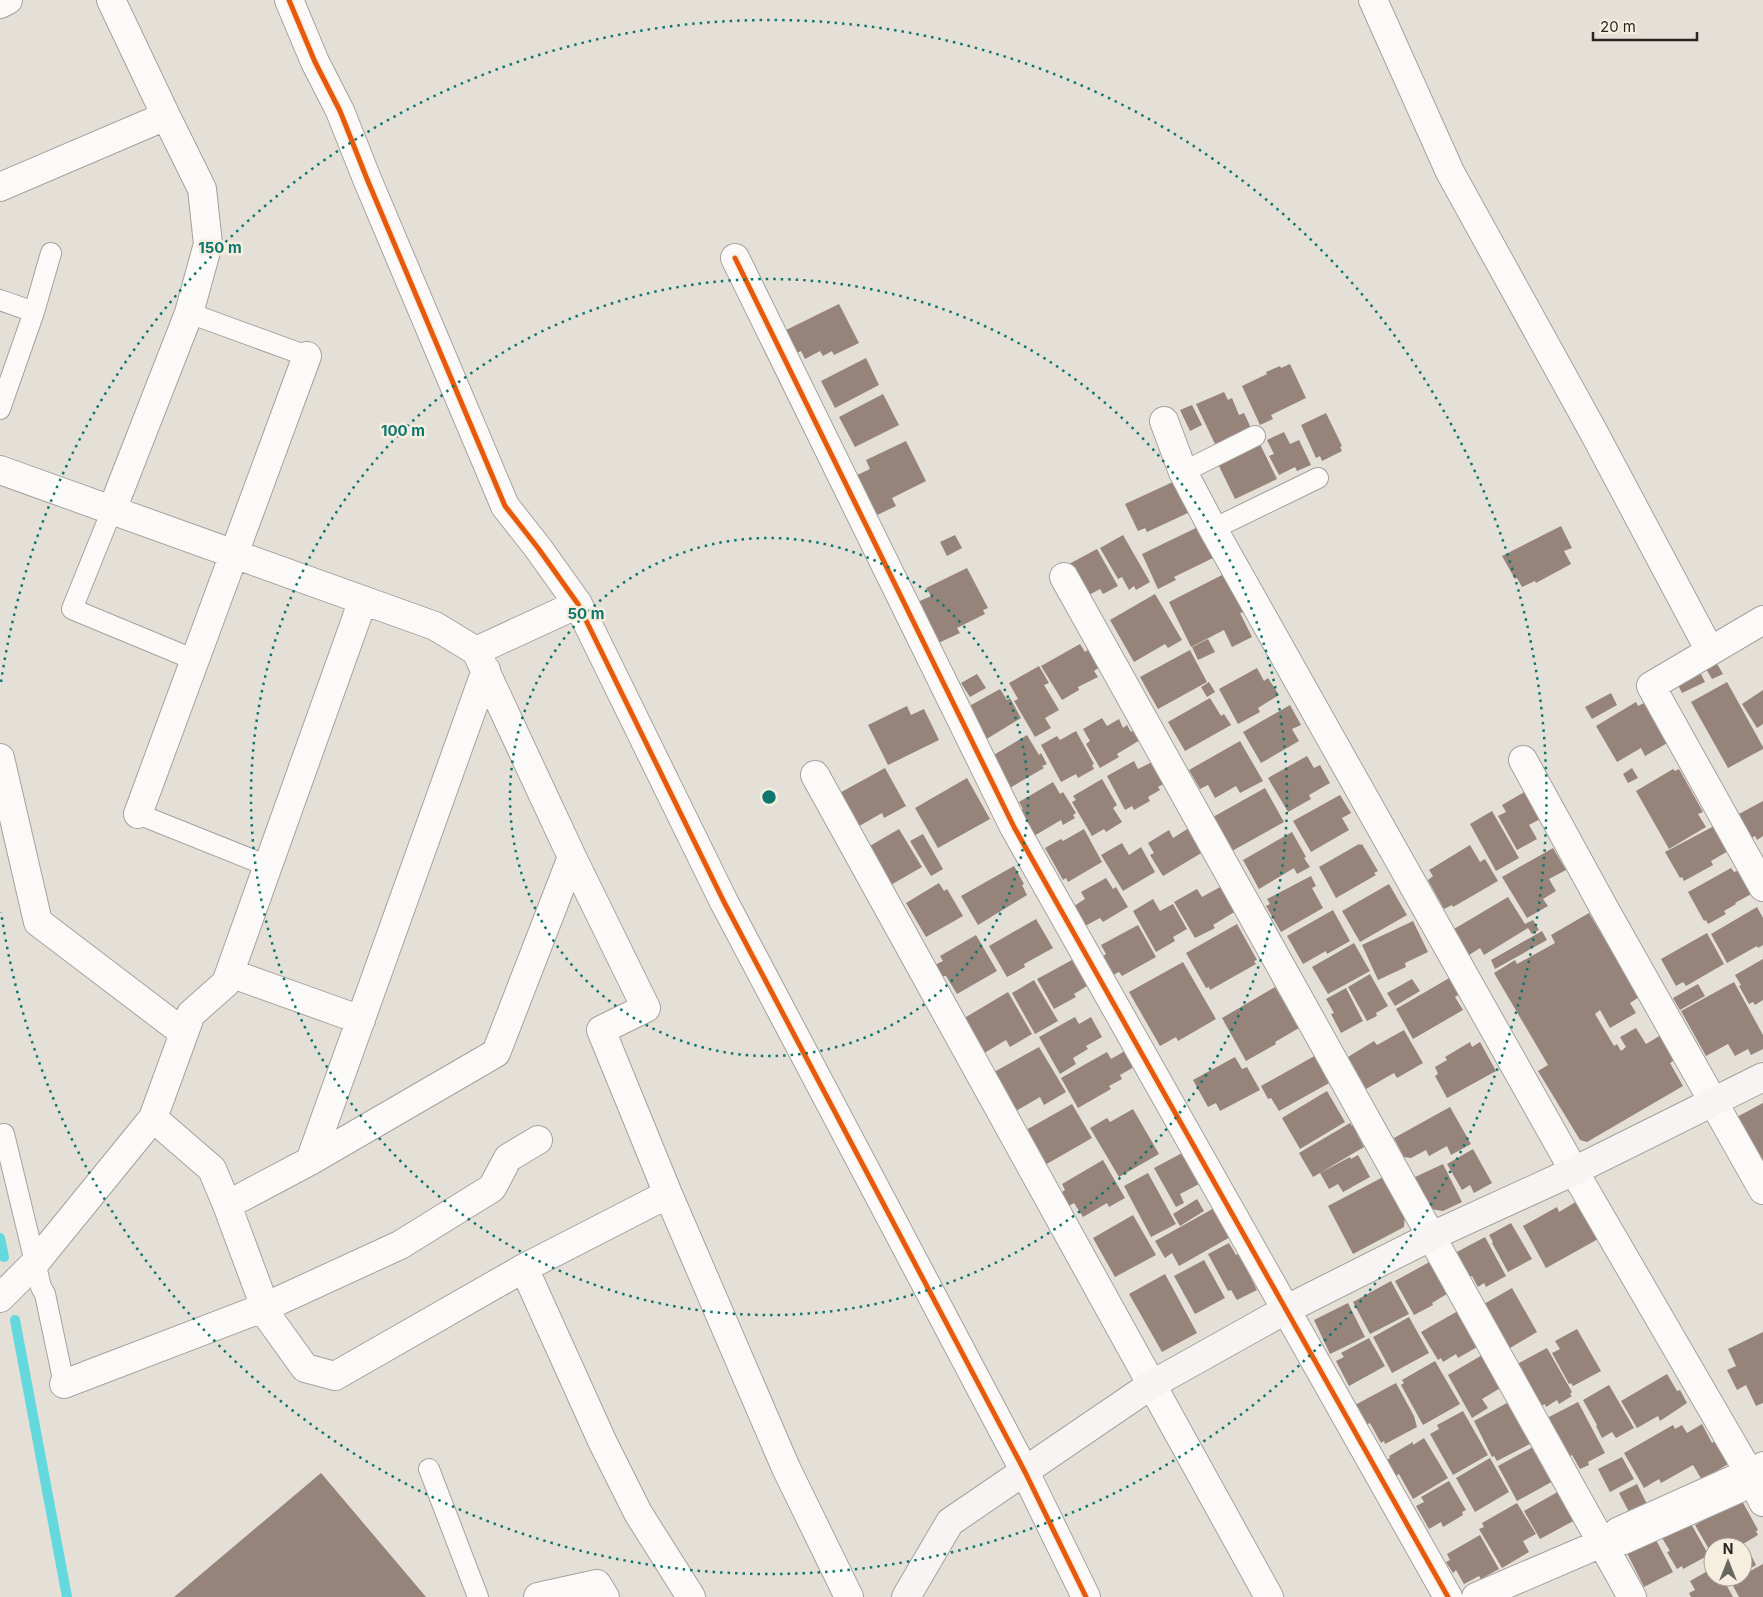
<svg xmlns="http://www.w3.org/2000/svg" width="1763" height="1597" font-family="Inter,sans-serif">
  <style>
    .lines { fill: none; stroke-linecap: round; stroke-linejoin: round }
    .stream { stroke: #63d8dd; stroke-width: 10 }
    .building { fill: #96837a }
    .lane-casing { stroke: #a5a29d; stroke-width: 22 }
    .street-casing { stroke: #a5a29d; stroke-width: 30 }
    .secondary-casing { stroke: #a5a29d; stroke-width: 30 }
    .lane { stroke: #fbfaf9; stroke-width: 20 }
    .street { stroke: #fbfaf9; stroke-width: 28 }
    .secondary { stroke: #f8f4f3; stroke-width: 28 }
    .cycleway-casing { stroke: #f6efe0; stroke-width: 8 }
    .cycleway { stroke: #e8590c; stroke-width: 5 }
    .ring { fill: none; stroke: #0f766e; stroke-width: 2.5; stroke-dasharray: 2.5 5 }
    .centre { fill: #0f766e; stroke: #f6efe0; stroke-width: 2.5 }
    .ring-label { font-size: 15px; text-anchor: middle; font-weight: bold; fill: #0f766e; stroke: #f6efe0; stroke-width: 5; stroke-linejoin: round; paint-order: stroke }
  </style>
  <rect width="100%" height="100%" fill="#e4e0d8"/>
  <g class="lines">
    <path class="stream" d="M0 1238 4 1257
      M15 1320 67 1597"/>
  </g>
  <path class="building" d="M839 304 859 343 834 355 832 351 823 356 820 351 805 359 801 351 793 355 782 332Z
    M866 358 879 385 835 408 821 381Z
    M1290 364 1306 398 1271 415 1273 419 1260 425 1242 386 1267 374 1266 372 1280 366 1281 368Z
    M1224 392 1228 400 1232 398 1239 415 1244 413 1251 428 1215 444 1196 404Z
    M883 394 899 425 855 447 839 417Z
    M1192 405 1202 425 1190 431 1180 410Z
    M1326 413 1342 446 1340 447 1342 451 1322 461 1320 456 1316 458 1301 425Z
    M1284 432 1290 444 1299 440 1311 465 1297 471 1295 467 1279 475 1269 456 1274 454 1267 440Z
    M906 441 926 481 892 498 896 506 873 517 853 477 870 469 866 460Z
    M1259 442 1277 479 1235 499 1217 462Z
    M1175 481 1190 512 1147 532 1145 528 1138 531 1125 504Z
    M1561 526 1572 548 1564 551 1571 564 1536 583 1535 581 1522 587 1517 578 1515 579 1502 556Z
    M1198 527 1213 558 1174 577 1176 580 1158 589 1142 554Z
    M955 535 962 548 947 556 940 542Z
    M1123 535 1150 582 1136 590 1134 586 1129 590 1122 577 1118 579 1100 548Z
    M1097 549 1118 586 1103 594 1100 589 1087 596 1069 564Z
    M967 568 988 608 983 610 985 614 957 628 960 633 934 645 913 604 931 596 926 588Z
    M1224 574 1244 612 1240 613 1252 637 1232 647 1224 630 1191 647 1169 602Z
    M1155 594 1182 640 1168 648 1165 644 1134 662 1110 620Z
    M1208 639 1215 652 1198 660 1192 647Z
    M1080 644 1085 652 1089 649 1100 667 1094 671 1098 677 1078 687 1079 690 1062 700 1041 666Z
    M1190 650 1207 682 1158 709 1140 677Z
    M1716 662 1723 674 1712 679 1705 667Z
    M1039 666 1049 683 1044 685 1059 710 1045 718 1051 728 1035 737 1014 701 1018 699 1009 683Z
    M1257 668 1264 681 1268 678 1279 695 1258 708 1260 712 1238 724 1219 689Z
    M1699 670 1705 682 1682 693 1676 681Z
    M977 674 986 688 970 697 961 683Z
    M1209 682 1215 692 1207 697 1201 687Z
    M1727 682 1763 747V749L1728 768 1691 702Z
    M1000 689 1007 700 1010 698 1021 718 985 740 964 709Z
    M1763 690V724L1757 728 1742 704Z
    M1611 693 1617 705 1592 719 1585 707Z
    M1210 698 1221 716 1224 714 1231 725 1185 751 1168 722Z
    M1636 702 1638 706 1646 702 1669 742 1645 756 1641 748 1617 762 1596 726Z
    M1290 705 1301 725 1292 729 1299 741 1261 763 1243 732Z
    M907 706 911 715 924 709 939 740 888 765 868 725Z
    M1102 718 1107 726 1119 719 1123 728 1127 725 1131 732 1134 730 1140 740 1117 754 1119 757 1100 768 1086 744 1090 741 1083 729Z
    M1076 731 1094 764 1092 765 1094 769 1078 778 1076 774 1061 782 1041 745 1057 736 1060 740Z
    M1027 735 1039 755 1041 753 1047 764 1042 766 1044 768 1008 789 992 756Z
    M1240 741 1263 781 1240 793 1236 786 1215 798 1208 785 1200 789 1189 770Z
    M1307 756 1314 768 1320 765 1330 783 1309 795 1311 799 1288 812 1268 778Z
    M1134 761 1138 769 1152 762 1165 783 1158 787 1160 790 1148 797 1150 801 1134 810 1132 806 1125 810 1107 776Z
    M885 768 906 806 884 818 882 813 854 829 836 795Z
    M1632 768 1638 778 1628 783 1623 774Z
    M1673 769 1675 771 1679 769 1703 812 1698 814 1706 827 1669 849 1636 791Z
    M967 778 990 819 938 848 915 808Z
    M1102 779 1117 805 1113 808 1122 822 1106 832 1104 829 1092 836 1072 802 1076 800 1073 796Z
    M1053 782 1060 794 1063 792 1076 813 1073 815 1075 818 1063 825 1061 820 1034 836 1019 811 1023 809 1019 802Z
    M1265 788 1284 822 1232 851 1213 817Z
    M1526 791 1542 818 1529 825 1537 839 1517 850 1498 816 1506 812 1502 805Z
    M1340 795 1351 813 1342 818 1349 830 1311 852 1293 821Z
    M1763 801V836L1757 840 1755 836 1750 839 1737 815Z
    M1492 811 1519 858 1496 871 1470 824Z
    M1716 825 1730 850 1711 861 1713 865 1684 881 1682 877 1680 878 1665 852Z
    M1189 828 1203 852 1163 876 1150 855 1154 853 1148 843 1169 830 1173 838Z
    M899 829 922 867 889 886 868 847Z
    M1084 829 1102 862 1068 882 1066 878 1063 880 1045 848 1061 839 1063 841Z
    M1292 832 1306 857 1304 858 1310 867 1297 874 1294 868 1259 889 1243 860Z
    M923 834 943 869 931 876 910 841Z
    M1122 843 1129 855 1141 847 1155 872 1123 891 1101 855Z
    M1359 844 1360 845 1362 844 1378 871 1374 873 1376 875 1336 898 1319 867Z
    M1470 845 1480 862 1485 859 1498 881 1453 907 1452 905 1444 909 1428 880 1433 876 1429 870Z
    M1553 848 1566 870 1549 879 1556 891 1543 899 1548 906 1527 918 1502 877Z
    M1014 866 1024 884 1022 885 1027 895 978 925 961 896Z
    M1731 868 1734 872 1740 870 1753 893 1735 903 1736 904 1724 911 1726 914 1708 924 1706 920 1704 921 1688 892Z
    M1311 876 1316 886 1312 888 1323 908 1281 932 1266 906 1270 904 1267 899Z
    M1106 878 1113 889 1116 887 1128 907 1103 922 1100 918 1085 926 1074 906 1085 899 1081 892Z
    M939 883 944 891 947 889 963 916 926 937 906 903Z
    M1389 884 1407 915 1360 942 1342 911Z
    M1222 886 1236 911 1213 925 1215 928 1195 938 1174 902 1197 889 1202 897Z
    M1508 897 1525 924 1533 920 1539 930 1532 934 1528 928 1484 955 1480 948 1469 955 1454 929Z
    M1153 899 1160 911 1173 904 1187 929 1173 937 1175 941 1156 952 1133 911Z
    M1757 907 1763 918V945L1758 948 1757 946 1727 963 1711 934Z
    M1333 910 1350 941 1327 954 1326 951 1303 964 1287 936Z
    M1589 913 1639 997 1630 1003 1636 1013 1610 1028 1600 1010 1595 1014 1614 1046 1617 1044 1621 1051 1626 1047 1620 1037 1636 1028 1646 1044 1661 1035 1676 1059 1670 1063 1683 1086 1587 1142 1580 1140 1538 1071 1548 1065 1494 973 1515 960 1517 964 1555 943 1551 935Z
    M1036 919 1053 948 1024 964 1025 967 1007 977 989 946Z
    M1413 921 1428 952 1405 963 1406 967 1378 980 1362 945Z
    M1237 924 1257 960 1254 961 1256 964 1210 990 1209 987 1206 988 1186 953Z
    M1138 925 1156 957 1122 976 1119 972 1113 975 1103 956 1106 954 1101 945Z
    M1542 931 1547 940 1495 969 1491 960Z
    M1707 933 1724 964 1686 986 1683 982 1676 986 1661 959Z
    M976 935 997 971 957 994 946 976H941L935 965 943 961 940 956Z
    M1354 943 1370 971 1328 994 1312 967Z
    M1763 959V1000L1755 1005 1753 1002 1749 1004 1739 986 1741 985 1735 975Z
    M1072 960 1087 986 1074 994 1076 997 1054 1009 1037 979Z
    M1183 962 1216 1019 1178 1041 1176 1037 1160 1046 1129 992Z
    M1370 974 1388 1006 1376 1013 1377 1016 1367 1021 1348 987Z
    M1451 977 1460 994 1455 997 1463 1010 1413 1039 1396 1009Z
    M1412 979 1420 991 1395 1006 1387 993Z
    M1034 980 1058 1021 1035 1034 1012 993Z
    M1734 982 1763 1035V1049L1751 1055 1748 1049 1735 1056 1728 1044 1706 1056 1681 1011Z
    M1698 984 1705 996 1680 1010 1673 998Z
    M1275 987 1299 1028 1275 1042 1276 1044 1246 1061 1222 1018Z
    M1346 988 1363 1021 1341 1033 1331 1014 1334 1013 1326 999Z
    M1008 992 1032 1034 1010 1047 1006 1040 981 1055 961 1020Z
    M1075 1017 1079 1024 1091 1017 1102 1037 1086 1046 1088 1049 1073 1058 1076 1064 1060 1074 1039 1037Z
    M1404 1030 1423 1063 1397 1078 1394 1073 1366 1089 1348 1057 1374 1041 1377 1045Z
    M1470 1042 1472 1047 1480 1042 1496 1071 1447 1098 1435 1076 1438 1074 1435 1067 1447 1060 1445 1057Z
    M1039 1047 1066 1092 1044 1105 1040 1097 1016 1111 994 1072Z
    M1125 1051 1134 1067 1120 1075 1122 1079 1109 1086 1111 1089 1078 1108 1061 1078 1107 1052 1111 1059Z
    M1318 1054 1331 1082 1279 1111 1271 1098 1268 1099 1261 1086Z
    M1235 1057 1242 1069 1247 1067 1260 1090 1220 1111 1216 1103 1208 1107 1193 1080Z
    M1327 1091 1345 1122 1300 1149 1282 1118Z
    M1763 1103V1167L1735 1118Z
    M1072 1104 1092 1138 1045 1165 1026 1130Z
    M1450 1107 1471 1144 1451 1155 1447 1146 1429 1156 1426 1150 1411 1158 1404 1157 1394 1138Z
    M1133 1109 1159 1154 1119 1177 1090 1128 1107 1118 1110 1122Z
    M1350 1123 1352 1126 1355 1125 1359 1133 1357 1134 1364 1147 1313 1177 1299 1153Z
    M1473 1149 1492 1183 1474 1193 1470 1185 1462 1190 1447 1164Z
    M1184 1152 1201 1183 1180 1194 1184 1203 1176 1207 1154 1168Z
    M1358 1155 1370 1177 1343 1192 1338 1184 1329 1189 1320 1173 1350 1157 1351 1159Z
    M1103 1160 1125 1198 1109 1207 1107 1203 1083 1217 1074 1203 1067 1207 1059 1194 1065 1190 1062 1184Z
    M1443 1164 1462 1202 1443 1211 1431 1209 1415 1177Z
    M1148 1173 1176 1224 1151 1237 1124 1186Z
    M1385 1176 1405 1213 1404 1227 1353 1254 1328 1206Z
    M1197 1199 1204 1211 1180 1226 1173 1214Z
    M1579 1200 1600 1238 1546 1268 1523 1226 1557 1207 1559 1212Z
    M1216 1207 1232 1236 1179 1266 1172 1253 1165 1258 1155 1241Z
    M1133 1215 1156 1255 1115 1277 1093 1238Z
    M1511 1223 1532 1259 1508 1272 1492 1243 1493 1242 1489 1235Z
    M1485 1237 1506 1276 1486 1287 1484 1283 1478 1287 1472 1276 1469 1277 1455 1253Z
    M1229 1243 1236 1255 1240 1253 1253 1277 1251 1278 1257 1290 1237 1300 1231 1290 1228 1291 1208 1254Z
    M1204 1260 1225 1298 1195 1314 1174 1276Z
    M1433 1260 1450 1292 1432 1303 1433 1305 1414 1315 1395 1281Z
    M1165 1274 1197 1333 1162 1352 1129 1294Z
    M1391 1281 1409 1314 1370 1334 1353 1302Z
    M1512 1288 1537 1332 1510 1348 1484 1304Z
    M1348 1303 1365 1337 1330 1354 1314 1320Z
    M1458 1311 1479 1346 1458 1358 1456 1354 1443 1362 1441 1358 1438 1360 1421 1332Z
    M1409 1317 1429 1353 1392 1373 1373 1337Z
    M1577 1329 1601 1371 1573 1386 1571 1383 1569 1384 1552 1353 1560 1349 1555 1341Z
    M1763 1332V1403L1756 1406 1746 1385 1737 1390 1727 1370 1736 1366 1728 1349Z
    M1369 1338 1385 1366 1349 1386 1336 1361 1344 1357 1341 1353Z
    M1547 1348 1572 1392 1570 1394 1572 1396 1559 1404 1557 1400 1546 1407 1545 1404 1541 1406 1517 1364Z
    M1484 1354 1502 1387 1482 1399 1488 1408 1472 1418 1448 1375Z
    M1435 1361 1460 1404 1423 1425 1401 1385 1404 1383 1402 1380Z
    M1667 1374 1677 1391 1680 1390 1687 1403 1660 1421 1658 1416 1637 1428 1621 1401Z
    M1396 1383 1414 1416 1417 1427 1385 1444 1384 1441 1381 1443 1370 1423 1366 1425 1355 1405Z
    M1609 1385 1634 1428 1616 1438 1612 1432 1602 1438 1596 1426 1597 1425 1583 1400Z
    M1578 1402 1605 1453 1588 1462 1589 1465 1580 1469 1572 1455 1568 1457 1547 1418Z
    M1507 1403 1530 1444 1497 1461 1494 1456 1492 1457 1474 1421Z
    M1463 1411 1488 1455 1453 1475 1430 1434 1439 1429 1437 1425Z
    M1702 1424 1712 1443 1715 1441 1728 1464 1702 1480 1693 1465 1661 1483 1659 1479 1644 1488 1624 1453 1673 1425 1675 1429 1682 1425 1687 1433Z
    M1424 1438 1448 1478 1413 1499 1399 1474 1396 1476 1387 1460 1390 1458 1389 1456 1413 1442V1445Z
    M1533 1447 1555 1480 1517 1501 1498 1466Z
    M1622 1457 1634 1479 1610 1492 1598 1469Z
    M1490 1458 1509 1492 1475 1512 1456 1478Z
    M321 1473 426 1597H174Z
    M1449 1481 1466 1510 1462 1512 1463 1515 1443 1527 1441 1522 1429 1529 1416 1506 1424 1502 1421 1497Z
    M1637 1484 1647 1504 1629 1512 1619 1493Z
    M1561 1490 1577 1519 1540 1539 1524 1511Z
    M1741 1499 1758 1530 1756 1531 1758 1535 1738 1547H1713V1550L1710 1551 1695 1525Z
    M1517 1503 1536 1534 1523 1541 1529 1552 1502 1568 1479 1529 1484 1527 1482 1523Z
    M1690 1522 1707 1552 1706 1553 1707 1556 1683 1569 1682 1566 1677 1569 1667 1552 1670 1551 1662 1538Z
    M1480 1535 1499 1569 1481 1579 1479 1576 1464 1584 1456 1570 1453 1573 1446 1562 1450 1560 1447 1554Z
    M1655 1538 1673 1572 1644 1587 1627 1553Z
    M1747 1547 1756 1565 1743 1573V1549Z
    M1763 1564V1597H1739L1731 1582 1743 1577V1575Z
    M1713 1568V1577H1722L1733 1597H1691L1689 1593 1695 1590 1690 1581Z"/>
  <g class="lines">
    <g class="lane-casing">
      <path id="lane" d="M0 300 34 312
        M189 313 307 356
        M0 409 34 312 51 253
        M1183 472 1255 436
        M112 510 72 609 195 660
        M1213 529 1318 478
        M138 814 268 866
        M4 1134 41 1287 45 1294 64 1384
        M429 1469 478 1597
        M1602 1543 1616 1528 1763 1462
        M1602 1543 1624 1544 1763 1482"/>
    </g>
    <g class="street-casing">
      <path id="street" d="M111 0 166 116 202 189 208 244 189 313 112 510
        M289 0 315 62 340 111 367 179 505 506 538 548 578 604 724 902 1025 1472 1086 1597
        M1373 0 1450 172 1593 431 1710 651
        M0 4 8 0
        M0 187 166 116
        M735 258 1014 827 1448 1597
        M1164 421 1183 472 1213 529 1574 1171 1747 1469 1763 1502
        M0 470 435 626 476 651 578 604
        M1064 577 1632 1597
        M1763 620 1651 686 1763 887
        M476 651 572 857 646 1008 601 1030 668 1194 786 1468 849 1597
        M0 758 38 922 184 1033
        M1523 760 1604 908 1763 1190
        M815 775 1269 1597
        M138 814 307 356
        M230 973 361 1020
        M153 1118 212 1169 227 1205 269 1318 305 1368 335 1376 524 1268 668 1194
        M310 1161 486 670
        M227 1205 310 1161 496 1053 572 857
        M524 1268 603 1443 638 1513 691 1597
        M0 1298 35 1263 153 1118 191 1014 226 983 363 600
        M64 1384 265 1307 400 1245 492 1188 508 1158 538 1140
        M538 1597 597 1584 605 1597
        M1476 1597 1602 1543"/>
    </g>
    <g class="secondary-casing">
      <path id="secondary" d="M906 1597 950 1522 1151 1385 1287 1309 1432 1236 1574 1171 1763 1077"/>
    </g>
    <use href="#lane" class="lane"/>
    <use href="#street" class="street"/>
    <use href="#secondary" class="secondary"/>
    <g class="cycleway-casing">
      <path id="cycleway" d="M289 0 315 62 340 111 367 179 505 506 538 548 578 604 724 902 1025 1472 1086 1597
        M735 258 1014 827 1448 1597"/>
    </g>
    <use href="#cycleway" class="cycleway"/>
  </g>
  <g class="ring">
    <circle cx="769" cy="797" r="259"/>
    <circle cx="769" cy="797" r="518"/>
    <path d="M1 682A777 777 0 1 1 1 912"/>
  </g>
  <circle cx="769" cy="797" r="8" class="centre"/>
  <g class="ring-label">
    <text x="220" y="253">150 m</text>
    <text x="403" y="436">100 m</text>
    <text x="586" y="619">50 m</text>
  </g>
  <g transform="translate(1728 1562)"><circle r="24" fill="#f6efe0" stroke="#a49f94"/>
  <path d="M0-4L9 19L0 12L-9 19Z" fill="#6a6761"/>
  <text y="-8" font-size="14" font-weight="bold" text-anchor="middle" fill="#292621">N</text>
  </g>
  <path d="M1593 32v8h104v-8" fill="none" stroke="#292621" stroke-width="2.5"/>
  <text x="1600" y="32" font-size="15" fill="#292621" stroke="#f6efe0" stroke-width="4" paint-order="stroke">20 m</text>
</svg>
